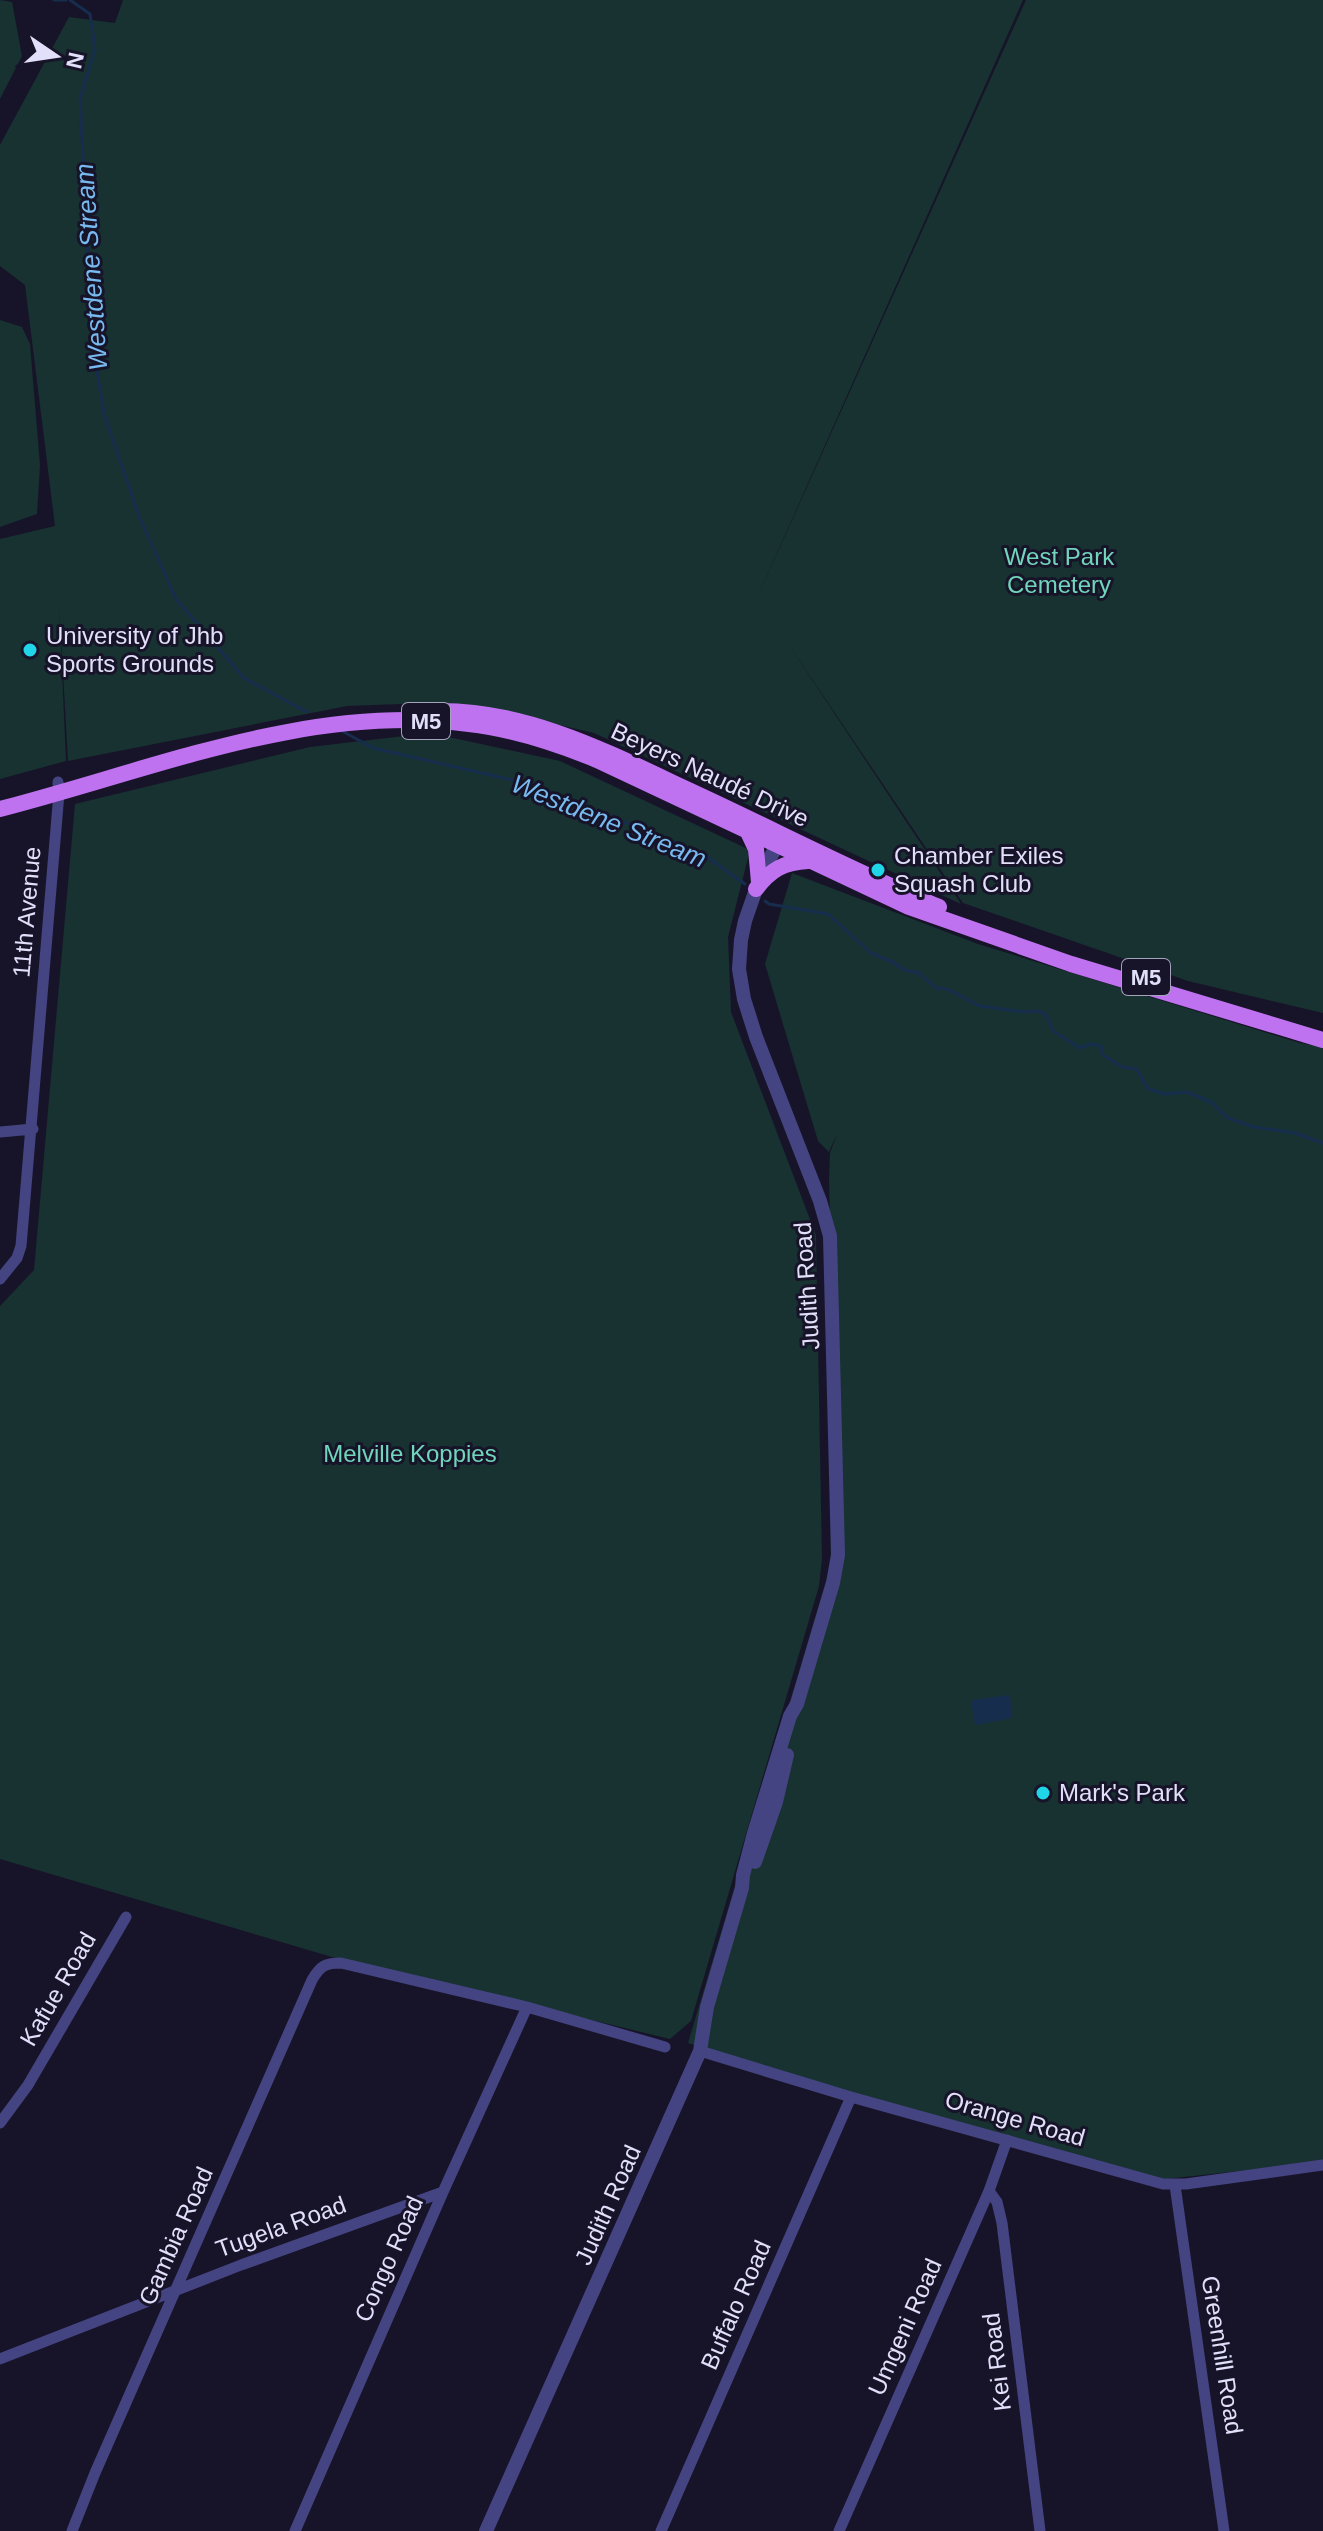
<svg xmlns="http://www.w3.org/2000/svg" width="1323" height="2531" font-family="Helvetica,sans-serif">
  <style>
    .green { fill: #173231 }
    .water { fill: #172d4e }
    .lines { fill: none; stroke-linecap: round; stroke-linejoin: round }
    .stream { stroke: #172d4e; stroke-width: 3 }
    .minor { stroke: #454482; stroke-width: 11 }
    .tertiary { stroke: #454482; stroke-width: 14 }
    .primary { stroke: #bf72ef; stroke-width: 16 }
    .poi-dot { fill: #20d5e7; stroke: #171429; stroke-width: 3 }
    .labels { text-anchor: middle; stroke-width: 6; stroke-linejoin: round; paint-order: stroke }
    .shield { fill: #171429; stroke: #a5a2bc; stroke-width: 2 }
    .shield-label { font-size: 22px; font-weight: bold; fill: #e2dffb }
    .park-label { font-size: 24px; fill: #71d5bb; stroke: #171429 }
    .poi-label { font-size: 24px; fill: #e2dffb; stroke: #171429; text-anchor: start }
    .street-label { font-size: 24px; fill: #e2dffb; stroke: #171429 }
    .water-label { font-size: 26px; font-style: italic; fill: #78baf0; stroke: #171429 }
  </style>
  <rect width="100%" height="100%" fill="#171429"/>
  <path class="green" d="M0 0 12 2 22 56 0 99Z
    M123 0H1023L757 598 1026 0H1323V1013L1188 981 963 903 787 642 961 904 594 733 482 707 427 703 347 706 68 761 59 603 66 761 0 779V539L55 526 25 285 0 266V145L69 17 115 23Z
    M0 320 22 327 30 344 40 465 37 514 0 527Z
    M430 733 560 761 750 850 728 937 731 1012 816 1235 822 1559 819 1586 691 2021 670 2039 332 1957 0 1859V1306L34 1270 75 804 310 747Z
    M792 873 978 944 1300 1043 1323 1047V2162L1165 2179 1000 2139 688 2043 837 1544 829 1178 830 1153 837 1134 829 1152 818 1141 765 964Z"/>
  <path class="water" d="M1010 1695 1012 1718 975 1725 971 1700Z"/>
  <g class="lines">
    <path class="stream" d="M54 0H66
      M70 0 90 14 95 49 80 99 92 340 104 414 139 516 176 599 244 678 307 712
      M342 731 373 748 530 784 703 854 745 884
      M765 901 769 904 828 914 871 953 893 962 904 970 919 973 936 988 947 989 980 1006 1023 1012 1039 1011 1047 1016 1053 1031 1080 1048 1091 1044 1101 1046 1103 1055 1122 1067 1137 1069 1147 1088 1164 1094 1187 1092 1211 1102 1228 1118 1254 1127 1295 1133 1323 1143"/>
    <path class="minor" d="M0 1132 33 1129
      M0 1279 17 1258 21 1246 59 793 58 782
      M700 2051 851 2097 1163 2184H1186L1323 2165
      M0 2123 28 2085 126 1917
      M1175 2185 1224 2531
      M989 2191 997 2202 1002 2223 1040 2531
      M0 2359 241 2265 443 2192
      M72 2531 95 2473 312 1980C320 1966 325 1963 341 1963L527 2007 665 2047
      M295 2531 443 2192 527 2007
      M661 2531 851 2097
      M839 2531 989 2191 1007 2140"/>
    <path class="tertiary" d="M755 1862 776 1802 787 1755
      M486 2531 700 2051 707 2007 742 1888 743 1875 754 1833 790 1716 797 1704 833 1583 838 1555 830 1236 820 1201 756 1037 744 999 739 969 741 940 745 921 762 872 783 835"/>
    <path class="primary" d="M435 711C524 709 606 751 684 788 769 827 853 871 939 907
      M0 809C152 770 309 703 469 724 513 729 556 743 597 760L909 907 1071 964 1323 1040
      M748 832 756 849 759 882
      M756 889C770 870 784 862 808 861"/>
  </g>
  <g class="poi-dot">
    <circle cx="30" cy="650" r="8"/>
    <circle cx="878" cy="870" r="8"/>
    <circle cx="1043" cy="1793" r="8"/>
  </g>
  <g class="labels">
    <g class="shield">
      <rect x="402" y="703" width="48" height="36" rx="6"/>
      <rect x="1122" y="959" width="48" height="36" rx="6"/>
    </g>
    <g class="shield-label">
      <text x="426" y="729">M5</text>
      <text x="1146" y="985">M5</text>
    </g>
    <g class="park-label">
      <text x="1059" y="565">West Park<tspan x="1059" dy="28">Cemetery</tspan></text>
      <text x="410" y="1462">Melville Koppies</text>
    </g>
    <g class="poi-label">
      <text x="46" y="644">University of Jhb<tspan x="46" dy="28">Sports Grounds</tspan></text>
      <text x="894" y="864">Chamber Exiles<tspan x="894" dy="28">Squash Club</tspan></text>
      <text x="1059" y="1801">Mark's Park</text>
    </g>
    <g class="street-label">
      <text transform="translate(710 775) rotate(25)" y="8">Beyers Naudé Drive</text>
      <text transform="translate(27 912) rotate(-85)" y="8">11th Avenue</text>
      <text transform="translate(807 1286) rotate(-94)" y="8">Judith Road</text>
      <text transform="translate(58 1989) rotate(-60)" y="8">Kafue Road</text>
      <text transform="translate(1015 2119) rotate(16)" y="8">Orange Road</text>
      <text transform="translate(608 2205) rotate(-66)" y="8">Judith Road</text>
      <text transform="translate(281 2227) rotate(-20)" y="8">Tugela Road</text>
      <text transform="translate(176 2236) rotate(-66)" y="8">Gambia Road</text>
      <text transform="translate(389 2259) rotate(-66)" y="8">Congo Road</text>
      <text transform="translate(736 2305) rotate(-66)" y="8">Buffalo Road</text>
      <text transform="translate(905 2327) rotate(-66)" y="8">Umgeni Road</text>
      <text transform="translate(1222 2355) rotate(81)" y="8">Greenhill Road</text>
      <text transform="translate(997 2362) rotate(-97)" y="8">Kei Road</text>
    </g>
    <g class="water-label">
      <text transform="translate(91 267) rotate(-94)" y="9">Westdene Stream</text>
      <text transform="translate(609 821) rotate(22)" y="9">Westdene Stream</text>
    </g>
  </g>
  <g transform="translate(56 56) rotate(103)" stroke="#171429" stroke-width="6" paint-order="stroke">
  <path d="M0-6L14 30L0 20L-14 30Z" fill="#e2dffb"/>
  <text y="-12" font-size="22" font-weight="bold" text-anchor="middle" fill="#e2dffb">N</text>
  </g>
</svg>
